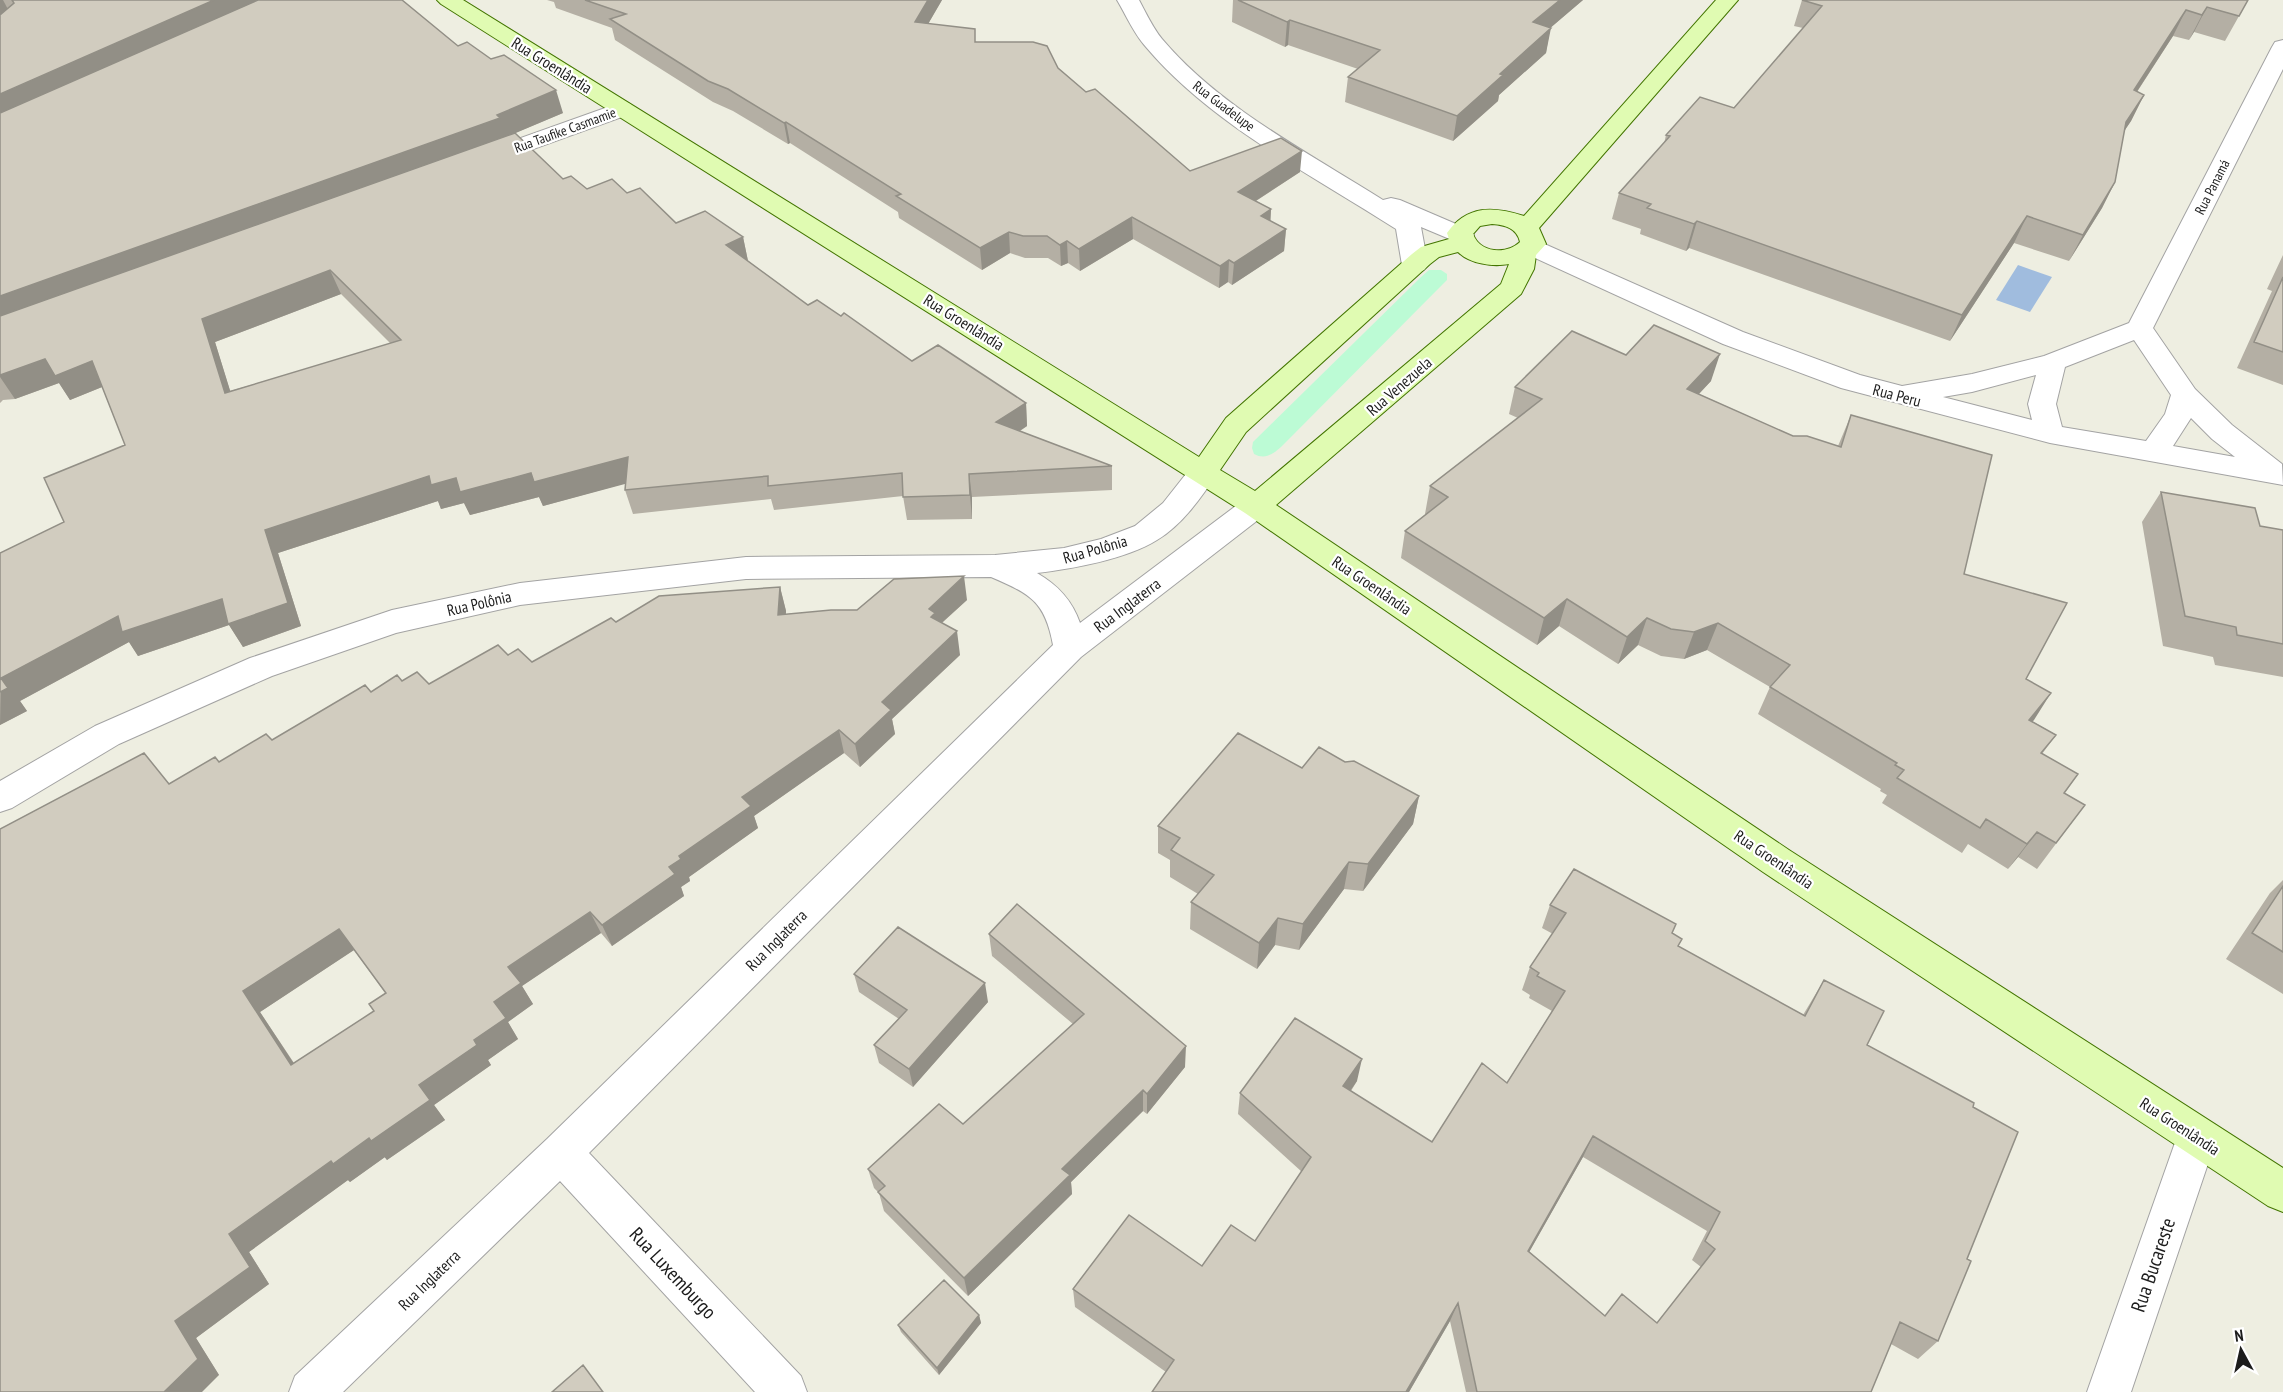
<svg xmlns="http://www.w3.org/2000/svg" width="2283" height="1392" font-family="'PT Sans Narrow',sans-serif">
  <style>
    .park { fill: #bcfbd5 }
    .water { fill: #a0bcde }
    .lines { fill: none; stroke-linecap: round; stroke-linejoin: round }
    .street-casing { stroke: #a3a3a3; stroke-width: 2 }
    .secondary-casing { stroke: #437501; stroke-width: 2 }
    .street { fill: #fff; fill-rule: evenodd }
    .secondary { fill: #e0fbb2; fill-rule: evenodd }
    .wall { fill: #b4afa4; fill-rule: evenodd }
    .shaded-wall { fill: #928f86 }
    .building { fill: #d1ccbf; stroke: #928f86; stroke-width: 1.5; fill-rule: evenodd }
    .labels { text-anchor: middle; stroke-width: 4.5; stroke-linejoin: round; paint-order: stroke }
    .far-street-label { font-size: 14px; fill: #1c1c1c; stroke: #fff }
    .street-label { font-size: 16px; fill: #1c1c1c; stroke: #fff }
    .near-street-label { font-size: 20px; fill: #1c1c1c; stroke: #fff }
  </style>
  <rect width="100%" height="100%" fill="#eeeee1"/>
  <path class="park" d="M1441 270 1447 274V280L1281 447C1273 454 1265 460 1254 454L1252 448 1253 442 1420 278 1429 270Z"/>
  <path class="water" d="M2018 265 2052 277 2030 312 1996 300Z"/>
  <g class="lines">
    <g class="street-casing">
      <path id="street" d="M1117 0H1139C1146 13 1153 28 1162 39 1219 107 1309 153 1383 200L1391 198 1400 200 1470 230 1474 235 1470 240 1461 243 1452 240 1421 227 1428 265 1424 270 1415 273 1406 270 1402 265 1396 229C1312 175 1211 124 1146 47 1134 34 1126 15 1117 0Z
        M2283 40V69L2153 328 2195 389 2232 425 2282 464 2283 485 2050 443 1841 388 1723 344 1522 252 1518 247 1522 242 1531 239 1540 242 1743 332 1860 375 1902 386 1972 374 2044 356 2129 323 2272 47 2275 42ZM2134 340 2171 395 2165 414 2146 441 2062 427 2056 404 2065 367ZM2036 375 2028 404 2032 420 1943 397 1972 392ZM2191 418 2212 439 2235 457 2173 446Z
        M622 102 630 104 634 109 630 114 492 164 484 166 476 164 472 159 476 154Z
        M1203 462 1213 465 1218 472C1202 497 1182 525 1157 540 1127 559 1072 569 1037 573 1058 585 1072 600 1080 623L1245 499 1256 496 1267 499 1271 506 1267 513 1081 657 589 1153 801 1376 807 1392H755L560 1181 343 1392H289L295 1376 547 1139 1053 645C1045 601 1030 594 991 577L746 579 520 605 396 633 272 676 119 744 12 808 0 812V781L95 726 250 658 392 610 520 583 746 557 995 555 1064 548 1101 539 1135 526 1163 503 1193 465Z
        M2197 1118 2211 1124 2217 1137 2131 1392H2087L2177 1137 2183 1124Z"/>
    </g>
    <g class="secondary-casing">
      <path id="secondary" d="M437 0H463L1199 457 1226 418 1412 254 1421 247 1449 239 1447 233C1467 205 1493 206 1524 216L1716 0H1738L1539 228 1546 244 1536 255 1534 269 1521 294 1276 505 1789 850 2283 1168V1212L2268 1206 1763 872 1245 513 441 4ZM1492 224C1505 225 1517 228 1520 242 1506 255 1480 253 1473 234L1480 226ZM1458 252C1470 264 1493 267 1509 264L1501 284 1255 491 1220 470 1246 432 1430 264 1439 257Z"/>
    </g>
    <use href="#street" class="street"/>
    <use href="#secondary" class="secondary"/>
  </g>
  <path class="wall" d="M0 0H402L458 46 563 113 515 133 563 179 587 189 627 193 676 223 743 237 748 261 808 305 841 316 912 361 1026 403 1027 426 1020 431 1112 466V490L972 497V519L907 520 903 496 774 510 771 499 633 514 625 490 626 483 543 506 539 497 470 515 464 503 441 509 438 501 278 553 301 626 243 647 229 625 138 656 129 642 20 701 27 711 0 725V553L64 522 125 445 102 387 70 400 59 383 15 399 3 400 0 403ZM341 294 391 344 230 391 215 342Z
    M547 0H942L928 24 977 42 1058 68 1086 92 1190 171 1300 172 1256 201 1271 209 1270 221 1286 229 1284 251 1232 285 1228 282 1219 288 1133 239 1080 271 1068 263 1061 266 1048 258H1025L1010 253 982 270 899 218 898 212 790 143 788 144 733 111 713 102 615 40 612 28 556 8 554 2Z
    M1233 0H1583L1550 28 1546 53 1499 95 1498 101 1453 141 1345 102 1348 77 1358 69 1288 45 1285 47 1232 22Z
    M1802 0H2248L2225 41 2194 32 2189 40 2173 36 2137 92 2144 95 2131 121 2124 131 2115 182 2102 208 2069 261 2014 243 1950 341 1689 248 1686 251 1640 234 1641 229 1612 219 1619 193 1664 144 1666 135 1734 108 1803 28 1794 26Z
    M2283 255V385L2237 368 2272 291 2267 289Z
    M1626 355 1711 381 1699 394 1793 436 1838 446 1851 415 1964 574 2026 679 2032 721 2056 735 2042 754 2078 774 2065 793 2085 805 2037 869 2018 857 2008 869 1968 844 1962 853 1882 803 1887 795 1880 791 1881 789 1758 714 1770 687 1707 650 1684 659 1661 656 1638 645 1618 664 1559 626 1537 645 1401 558 1405 531 1426 514H1425L1430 486 1518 418 1509 414 1515 387Z
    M2161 492 2260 526 2283 530V677L2215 665 2213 657 2163 646 2142 522Z
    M780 587 786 611V614L857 610 967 600 942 623 960 655 892 719 895 734 860 767 844 753 754 816 758 828 689 877 690 881 681 887 684 896 612 946 601 933 522 986 533 1004 508 1022 518 1039 488 1060 491 1065 434 1105 445 1120 387 1160 385 1157 350 1182 348 1180 249 1252 269 1284 196 1338 219 1375 0 1392 169 784 219 762 272 740 371 692 402 681 429 684 508 655 532 662 616 622ZM354 950 385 993 374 1011 294 1063 260 1012Z
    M1345 762 1419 796 1413 824 1363 891 1344 889 1299 950 1275 945 1257 969 1190 929 1191 902 1198 894 1170 877V860L1158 853V826L1302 768Z
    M2283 880V994L2226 959 2270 893Z
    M1550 905 1672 933 1679 947 1803 1015 1824 980 1867 1045 1973 1107 1967 1259 1938 1341 1918 1359 1891 1344 1871 1392H1466L1450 1321 1409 1392H1152L1166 1372 1075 1307 1073 1289 1202 1266 1255 1241 1302 1172 1238 1114 1240 1093 1357 1081 1351 1091 1432 1142 1507 1083 1552 1011 1529 998 1530 995 1522 990 1530 967 1553 934 1542 928ZM1583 1157 1707 1231 1692 1260 1701 1267 1657 1323 1605 1316 1529 1252Z
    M989 934 1185 1067 1147 1114 1143 1111 1071 1182 1072 1194 968 1296 884 1211 879 1193 874 1188 868 1169 963 1124 1073 1024 992 956Z
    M854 974 988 1002 913 1087 879 1063 874 1045 899 1019 859 992Z
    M979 1315 981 1323 939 1375 901 1332 898 1325Z"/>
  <path class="shaded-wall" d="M0 0H3L12 17 0 22Z
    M214 0H273L0 123V94Z
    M928 0H942L917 43 915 22Z
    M1560 0H1583L1528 47 1533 22Z
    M2207 7 2194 32 2189 40 2202 15Z
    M2186 10 2173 36 2121 116 2134 90Z
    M1290 20 1288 45 1285 47 1287 22Z
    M1551 28 1546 53 1499 95 1498 101 1453 141 1457 116 1500 74Z
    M556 90 563 113 506 137 0 325V296L497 115Z
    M2144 95 2131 121 2113 148 2126 122Z
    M786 122 790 143 788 144 784 123Z
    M1302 151 1300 172 1237 213 1238 192Z
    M2115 182 2102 208 2069 261 2083 235Z
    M1271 209 1270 231 1261 216Z
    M2027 216 2014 243 1950 341 1962 315Z
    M1132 217 1133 239 1080 271 1079 249Z
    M1697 221 1689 248 1686 251 1694 224Z
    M1286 229 1284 251 1232 285 1234 263Z
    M1009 232 1010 253 982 270 980 248Z
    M743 237 748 261 726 245Z
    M1067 241 1068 263 1061 266 1060 245Z
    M1229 260 1228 282 1219 288 1220 266Z
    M330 270 341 294 215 342 238 416 225 393 202 319Z
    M1720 354 1711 381 1678 416 1687 389Z
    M45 359 92 361 107 385 70 400 59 383 15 399 0 377V375Z
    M1026 403 1027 426 998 445 996 422Z
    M628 457 636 481 543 506 539 497 470 515 464 503 441 509 438 501 278 553 301 626 243 647 229 625 138 656 129 642 20 701 27 711 0 725 1 678 265 530 429 476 456 478 531 473Z
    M969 474 972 497V519L970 495Z
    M964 576 967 600 937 627 934 641 929 609Z
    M780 587 786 611 784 639 778 615Z
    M1567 599 1559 626 1537 645 1544 618Z
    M1647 618 1638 645 1618 664 1627 637Z
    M1718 623 1707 650 1684 659 1694 632Z
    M957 631 960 655 892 719 895 734 860 767 855 744 882 702Z
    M2051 693 2034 720 2012 746 2029 720Z
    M839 730 844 753 754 816 758 828 689 877 690 881 681 887 684 896 612 946 602 925 669 867 679 856 742 797Z
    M1419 796 1413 824 1363 891 1368 864Z
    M2037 832 2018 857 2008 869 2027 844Z
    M1349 862 1344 889 1299 950 1303 924Z
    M590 912 601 933 522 986 533 1004 508 1022 518 1039 488 1060 491 1065 434 1105 445 1120 387 1160 371 1141 419 1085 474 1040 508 967Z
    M1278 918 1275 945 1257 969 1259 943Z
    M339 929 354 950 260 1012 308 1085 291 1065 243 991Z
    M985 983 988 1002 913 1087 909 1069Z
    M1186 1046 1185 1067 1147 1114V1094Z
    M1362 1059 1357 1081 1339 1107 1343 1086Z
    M1143 1090V1111L1071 1182 1072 1194 968 1296 964 1278 1062 1169Z
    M1593 1136 1583 1157 1519 1270 1528 1251Z
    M369 1138 385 1157 350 1182 348 1180 249 1252 269 1284 196 1338 219 1375 202 1392H164L175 1321 229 1234 331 1161Z
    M1458 1303 1450 1321 1409 1392H1406Z
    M979 1315 981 1323 939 1375 937 1368Z"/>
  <path class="building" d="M12 0H214L0 94V15L14 3Z
    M258 0H402L458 46 467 42 491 59 504 55 556 90 497 115 500 118 0 296V113Z
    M585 0H928L915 22 975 29V42H1033L1047 46 1058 68 1086 92 1095 89 1190 171 1281 138 1302 151 1238 192 1271 209 1261 216 1286 229 1234 263 1229 260 1220 266 1132 217 1079 249 1067 241 1060 245 1047 236H1023L1009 232 980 248 896 196 901 194 786 122 784 123 728 89 708 81 610 19 626 14Z
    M1238 0H1560L1533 22 1551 28 1500 74 1503 75 1457 116 1348 77 1380 50 1290 20 1287 22Z
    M1802 0H2248L2239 16 2207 7 2202 15 2186 10 2134 90 2144 95 2126 122 2115 182 2083 235 2027 216 1962 315 1697 221 1694 224 1647 208 1651 204 1619 193 1670 136 1666 135 1700 97 1734 108 1822 6Z
    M515 133 563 179 571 176 587 189 612 179 627 193 640 188 676 223 705 211 743 237 726 245 808 305 817 300 841 316 844 313 912 361 938 345 1026 403 996 422 1112 466 969 474 970 495 903 497 902 473 768 486V476L625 490 628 457 534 482 531 473 460 492 456 478 431 485 429 476 265 530 288 603 228 624 222 599 122 632 118 616 1 678 8 688 0 692V553L64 522 44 478 125 445 92 361 55 376 45 359 0 375V316ZM330 270 401 340 225 393 202 319Z
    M2283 277V352L2254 342Z
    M1654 325 1720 354 1687 389 1793 436H1807L1841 447 1851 415 1992 455 1964 574 2067 603 2026 679 2051 693 2029 720 2056 735 2041 753 2078 774 2064 793 2085 805 2056 843 2037 832 2027 844 1986 819 1980 828 1897 778 1904 770 1895 765 1897 763 1770 687 1790 665 1718 623 1694 632 1671 629 1647 618 1627 637 1567 599 1544 618 1405 531 1448 497 1430 486 1542 399 1515 387 1572 331 1626 355Z
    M2161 492 2255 508 2260 526 2283 530V644L2237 635 2236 627 2185 616Z
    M964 576 929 609 935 613 931 617 957 631 882 702 891 710 855 744 839 730 742 797 751 806 679 856 681 859 669 867 675 874 602 925 590 912 508 967 521 983 494 1002 506 1018 474 1040 477 1045 419 1085 430 1100 371 1141 369 1138 333 1164 331 1161 229 1234 250 1267 175 1321 198 1359 164 1392H0V829L144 753 169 784 215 757 219 762 266 734 272 740 365 685 371 692 397 675 402 681 417 672 429 684 498 645 508 655 518 649 532 662 611 618 616 622 659 596 780 587 778 615 831 610H857L894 579ZM339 929 386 993 369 1004 374 1011 291 1065 243 991Z
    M1238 733 1302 768 1319 747 1345 762 1354 761 1419 796 1368 864 1349 862 1303 924 1278 918 1259 943 1191 902 1214 875 1171 850 1180 838 1158 826Z
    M1574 869 1676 924 1672 933 1682 939 1678 946 1805 1016 1824 980 1884 1011 1867 1045 1974 1103 1973 1107 2018 1132 1967 1259 1971 1261 1938 1341 1900 1322 1871 1392H1477L1458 1303 1406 1392H1152L1174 1360 1073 1289 1129 1215 1202 1266 1231 1225 1255 1241 1311 1157 1240 1093 1295 1018 1362 1059 1343 1086 1432 1142 1482 1063 1507 1083 1565 991 1537 976 1539 973 1530 967 1566 913 1550 905ZM1593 1136 1720 1212 1705 1241 1715 1249 1657 1323 1622 1294 1605 1316 1528 1251Z
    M2283 886V952L2252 933Z
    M1017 904 1186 1046 1147 1094 1143 1090 1062 1169 1070 1175 964 1278 878 1192 885 1186 868 1169 939 1104 963 1124 1084 1014 989 934Z
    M898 927 985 983 909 1069 874 1045 907 1010 854 974Z
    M944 1280 979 1315 937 1368 898 1325Z
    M583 1365 603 1392H552Z"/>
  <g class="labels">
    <g class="far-street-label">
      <text transform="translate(1224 106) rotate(37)" y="5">Rua Guadelupe</text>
      <text transform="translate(565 130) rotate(-20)" y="5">Rua Taufike Casmamie</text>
      <text transform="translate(2212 187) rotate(-63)" y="5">Rua Panamá</text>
    </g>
    <g class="street-label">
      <text transform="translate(552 65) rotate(32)" y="6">Rua Groenlândia</text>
      <text transform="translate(964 322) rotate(32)" y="6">Rua Groenlândia</text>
      <text transform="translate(1399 386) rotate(-41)" y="6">Rua Venezuela</text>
      <text transform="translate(1897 395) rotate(15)" y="6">Rua Peru</text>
      <text transform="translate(1095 549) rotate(-16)" y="6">Rua Polônia</text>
      <text transform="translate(1372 585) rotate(34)" y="6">Rua Groenlândia</text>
      <text transform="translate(479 603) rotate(-13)" y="6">Rua Polônia</text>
      <text transform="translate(1127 605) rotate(-37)" y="6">Rua Inglaterra</text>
      <text transform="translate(1774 859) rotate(34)" y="6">Rua Groenlândia</text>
      <text transform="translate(776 940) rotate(-45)" y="6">Rua Inglaterra</text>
      <text transform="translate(2180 1126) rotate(33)" y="6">Rua Groenlândia</text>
      <text transform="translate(429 1280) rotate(-44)" y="6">Rua Inglaterra</text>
    </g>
    <g class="near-street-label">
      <text transform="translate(2153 1265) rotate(-71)" y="7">Rua Bucareste</text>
      <text transform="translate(673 1273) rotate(47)" y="7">Rua Luxemburgo</text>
    </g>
  </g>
  <g transform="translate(2241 1350) rotate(352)" stroke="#ffffff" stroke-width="4.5" paint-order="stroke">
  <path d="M0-4.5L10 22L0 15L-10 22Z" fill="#1c1c1c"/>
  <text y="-9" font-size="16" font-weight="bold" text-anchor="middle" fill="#1c1c1c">N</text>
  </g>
</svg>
